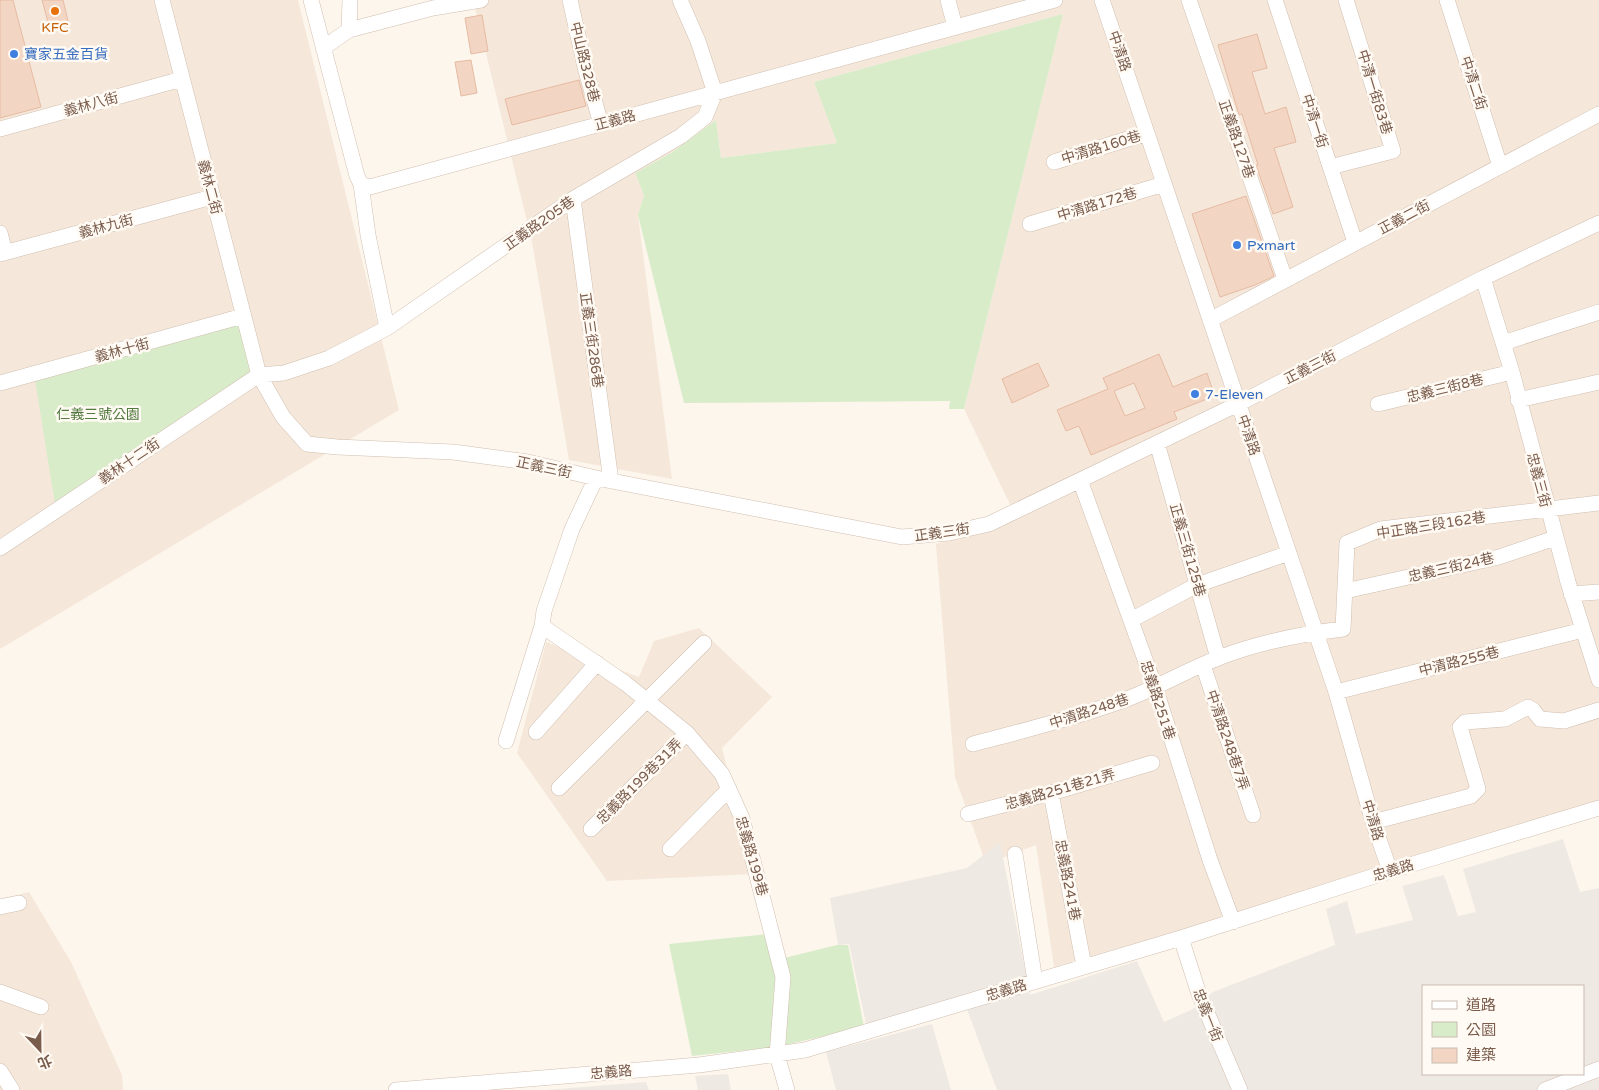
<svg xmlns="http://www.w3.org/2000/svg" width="1599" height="1090" font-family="'Varela Round','Noto Sans TC',sans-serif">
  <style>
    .residential { fill: #f5e8da }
    .industrial { fill: #efe9e4; fill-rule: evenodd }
    .green { fill: #d8ecc9 }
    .building { fill: #f3d5c3; stroke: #e6bba3; fill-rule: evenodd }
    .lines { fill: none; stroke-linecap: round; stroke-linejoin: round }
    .minor-casing { stroke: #d1beb0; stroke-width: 16 }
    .minor { stroke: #fff; stroke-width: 15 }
    .food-dot { fill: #e8710a; stroke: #fffaf3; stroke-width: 2 }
    .shop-dot { fill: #3f7fe0; stroke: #fffaf3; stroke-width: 2 }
    .labels { text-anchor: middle; stroke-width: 5; stroke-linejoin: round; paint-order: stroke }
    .food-label { font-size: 14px; fill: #c56008; stroke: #fffaf3 }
    .street-label { font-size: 14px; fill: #7a5c4d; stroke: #fffaf3 }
    .shop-label { font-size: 14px; fill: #366cbe; stroke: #fffaf3; text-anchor: start }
    .park-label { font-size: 14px; fill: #537a41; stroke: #fffaf3 }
  </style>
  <rect width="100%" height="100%" fill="#fdf6ec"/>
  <path class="residential" d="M0 0H298L399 410 0 649Z
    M473 0H1599V808L1054 967 1036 845 986 864 955 777 936 544 1017 519 964 409 1063 14 814 82 837 143 721 158 716 120 671 153 635 173 644 195 638 215 672 479 569 460 532 242Z
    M699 628 772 697 722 748 753 874 607 881 517 753 546 642 639 677 654 641Z
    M29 892 71 962 122 1075 123 1090H0V899Z"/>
  <path class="industrial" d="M1563 839 1580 892 1599 888V1090H997L962 996 866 1024 849 944 838 945 830 898 967 868 1000 842 1030 995 1137 961 1164 1022 1193 1009 1213 992 1335 945 1326 909 1347 901 1356 934 1413 920 1402 886 1444 875 1458 916 1476 912 1463 869ZM1423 986H1583V1074H1423Z
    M932 1024 951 1090H836L826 1052Z
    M728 1074 731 1090H698L695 1076Z
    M646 1082 649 1090H546Z"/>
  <path class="green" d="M1063 14 964 409H949L950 401 684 403 638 215 644 195 635 173 671 153 716 120 721 158 837 143 814 82Z
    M243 316 259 375 56 510 34 374Z
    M769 934 776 960 837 945H848L864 1027 776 1047 692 1056 669 944Z"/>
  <path class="building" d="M0 0H13L41 107 0 118Z
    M42 0H63L68 21 49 26Z
    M482 15 488 51 471 54 465 18Z
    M1257 34 1267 68 1252 72 1265 114 1286 107 1296 142 1274 148 1293 207 1273 214 1256 165H1258L1242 114 1239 115 1218 45Z
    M471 60 477 93 461 96 455 62Z
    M579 80 586 106 512 125 505 99Z
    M1246 196 1274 276 1255 285 1220 297 1192 214Z
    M1159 354 1173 387 1207 373 1212 388 1207 399 1174 412 1177 419 1091 455 1079 426 1066 431 1057 410 1108 389 1103 378ZM1134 383 1145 408 1125 416 1114 391Z
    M1038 363 1049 386 1012 403 1002 379Z"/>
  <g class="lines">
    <g class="minor-casing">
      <path id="minor" d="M162 0 259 375 283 417 307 444 337 447 453 452 528 462 596 478 902 537 949 533 989 524 1238 404 1483 278 1599 223
        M311 0 357 176 361 184 370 187 1055 0
        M570 0 586 71 601 124
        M948 0 955 27
        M1102 0 1336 692 1373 822 1390 871
        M1189 0 1285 279
        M1275 0 1355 242
        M1447 0 1500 166
        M349 30 350 0
        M323 48 349 30 433 8 481 0
        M0 129 182 79
        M1054 162 1147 133
        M1330 167 1393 151 1346 0
        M361 184 368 235 387 328
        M573 199 611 481
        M1030 224 1164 184
        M0 233 5 253
        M0 254 212 197
        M1483 278 1512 372 1568 582 1599 680
        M1210 320 1599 114
        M1503 343 1599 312
        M0 383 243 316
        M1518 400 1599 382
        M1378 404 1512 372
        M1157 443 1218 658
        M1080 480 1155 687 1210 860 1233 922
        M0 548 259 375 284 373 329 358 387 328 573 199 681 136 705 117 715 93 698 41 680 0
        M1345 591 1499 557 1555 538
        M1571 594 1599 592
        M1131 620 1197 585 1289 553
        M542 626 625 683 687 733 722 774 742 818 783 977 777 1055 787 1090
        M1203 665 1253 815
        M1336 692 1583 630
        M536 732 597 663
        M506 741 542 626 544 611 572 529 596 478
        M973 744C1022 731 1071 719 1119 702 1154 690 1186 670 1221 657 1260 642 1301 634 1343 629L1347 543 1381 529 1599 503
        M559 788 704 643
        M1051 793 1084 966
        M968 814 1051 793 1152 763
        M1373 822 1471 796 1478 789 1460 727 1465 722 1505 719 1528 707 1533 710 1540 719 1564 721 1599 710
        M591 829 687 733
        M670 849 729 789
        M1015 854 1035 981
        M0 907 19 903
        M1181 938 1199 994 1240 1090
        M0 992 41 1007
        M0 1071 12 1090
        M396 1090 699 1065 805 1050 1181 938 1390 871 1599 808
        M1545 1090 1599 1069"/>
    </g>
    <use href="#minor" class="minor"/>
  </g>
  <circle class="food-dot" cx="55" cy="11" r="5"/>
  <g class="shop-dot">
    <circle cx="14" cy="54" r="5"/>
    <circle cx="1237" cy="245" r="5"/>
    <circle cx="1195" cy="394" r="5"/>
  </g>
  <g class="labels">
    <g class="food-label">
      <text x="55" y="32">KFC</text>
    </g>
    <g class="street-label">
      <text transform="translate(1120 51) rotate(71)" y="5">中清路</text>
      <text transform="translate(585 62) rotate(76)" y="5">中山路328巷</text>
      <text transform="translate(1474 83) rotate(72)" y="5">中清二街</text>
      <text transform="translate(1375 92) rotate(73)" y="5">中清一街83巷</text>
      <text transform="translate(91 104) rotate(-15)" y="5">義林八街</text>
      <text transform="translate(615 120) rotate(-15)" y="5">正義路</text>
      <text transform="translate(1315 121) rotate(72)" y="5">中清一街</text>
      <text transform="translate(1237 139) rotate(71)" y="5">正義路127巷</text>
      <text transform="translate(1101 147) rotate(-17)" y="5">中清路160巷</text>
      <text transform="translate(210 187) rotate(75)" y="5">義林二街</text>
      <text transform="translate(1097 204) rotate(-17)" y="5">中清路172巷</text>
      <text transform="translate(1404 217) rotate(-28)" y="5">正義二街</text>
      <text transform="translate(539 223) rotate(-35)" y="5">正義路205巷</text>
      <text transform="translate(106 226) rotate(-15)" y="5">義林九街</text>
      <text transform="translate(592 340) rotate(82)" y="5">正義三街286巷</text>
      <text transform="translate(122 350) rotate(-15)" y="5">義林十街</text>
      <text transform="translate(1310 367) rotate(-27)" y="5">正義三街</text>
      <text transform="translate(1445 388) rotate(-14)" y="5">忠義三街8巷</text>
      <text transform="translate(1249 435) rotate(71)" y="5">中清路</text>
      <text transform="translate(129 461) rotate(-34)" y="5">義林十二街</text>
      <text transform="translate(544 467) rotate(12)" y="5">正義三街</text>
      <text transform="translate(1539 480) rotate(75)" y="5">忠義三街</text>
      <text transform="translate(1431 525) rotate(-9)" y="5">中正路三段162巷</text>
      <text transform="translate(942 532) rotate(-8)" y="5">正義三街</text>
      <text transform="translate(1188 550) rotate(74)" y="5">正義三街125巷</text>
      <text transform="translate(1451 567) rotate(-13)" y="5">忠義三街24巷</text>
      <text transform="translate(1459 661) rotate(-14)" y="5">中清路255巷</text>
      <text transform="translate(1158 700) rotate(72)" y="5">忠義路251巷</text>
      <text transform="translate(1089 711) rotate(-18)" y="5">中清路248巷</text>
      <text transform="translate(1228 740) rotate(71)" y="5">中清路248巷7弄</text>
      <text transform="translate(639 781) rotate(-45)" y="5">忠義路199巷31弄</text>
      <text transform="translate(1060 789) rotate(-16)" y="5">忠義路251巷21弄</text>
      <text transform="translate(1373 820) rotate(73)" y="5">中清路</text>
      <text transform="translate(752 856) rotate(74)" y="5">忠義路199巷</text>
      <text transform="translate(1393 870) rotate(-17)" y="5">忠義路</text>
      <text transform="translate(1068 880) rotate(79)" y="5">忠義路241巷</text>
      <text transform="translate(1006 990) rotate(-17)" y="5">忠義路</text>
      <text transform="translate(1208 1015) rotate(68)" y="5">忠義一街</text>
      <text transform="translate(611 1072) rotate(-5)" y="5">忠義路</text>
    </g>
    <g class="shop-label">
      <text x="24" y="59">寶家五金百貨</text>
      <text x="1247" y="250">Pxmart</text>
      <text x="1205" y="399">7-Eleven</text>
    </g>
    <g class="park-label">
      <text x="98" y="419">仁義三號公園</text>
    </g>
  </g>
  <rect x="1422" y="985" width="162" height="90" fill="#fffaf3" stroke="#cabbb1"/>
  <rect x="1432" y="1001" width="25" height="8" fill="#ffffff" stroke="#cabbb1"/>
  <text x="1466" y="1010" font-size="15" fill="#7a5c4d">道路</text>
  <rect x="1432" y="1022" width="25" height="15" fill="#d8ecc9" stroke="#cabbb1"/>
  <text x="1466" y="1035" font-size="15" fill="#7a5c4d">公園</text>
  <rect x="1432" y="1048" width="25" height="15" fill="#f3d5c3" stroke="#cabbb1"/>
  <text x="1466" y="1060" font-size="15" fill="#7a5c4d">建築</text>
  <g transform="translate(40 1050) rotate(158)" stroke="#fffaf3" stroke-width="4" paint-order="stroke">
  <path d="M0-4L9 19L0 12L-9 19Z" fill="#7a5c4d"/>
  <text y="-8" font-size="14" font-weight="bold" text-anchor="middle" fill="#7a5c4d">北</text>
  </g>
</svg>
